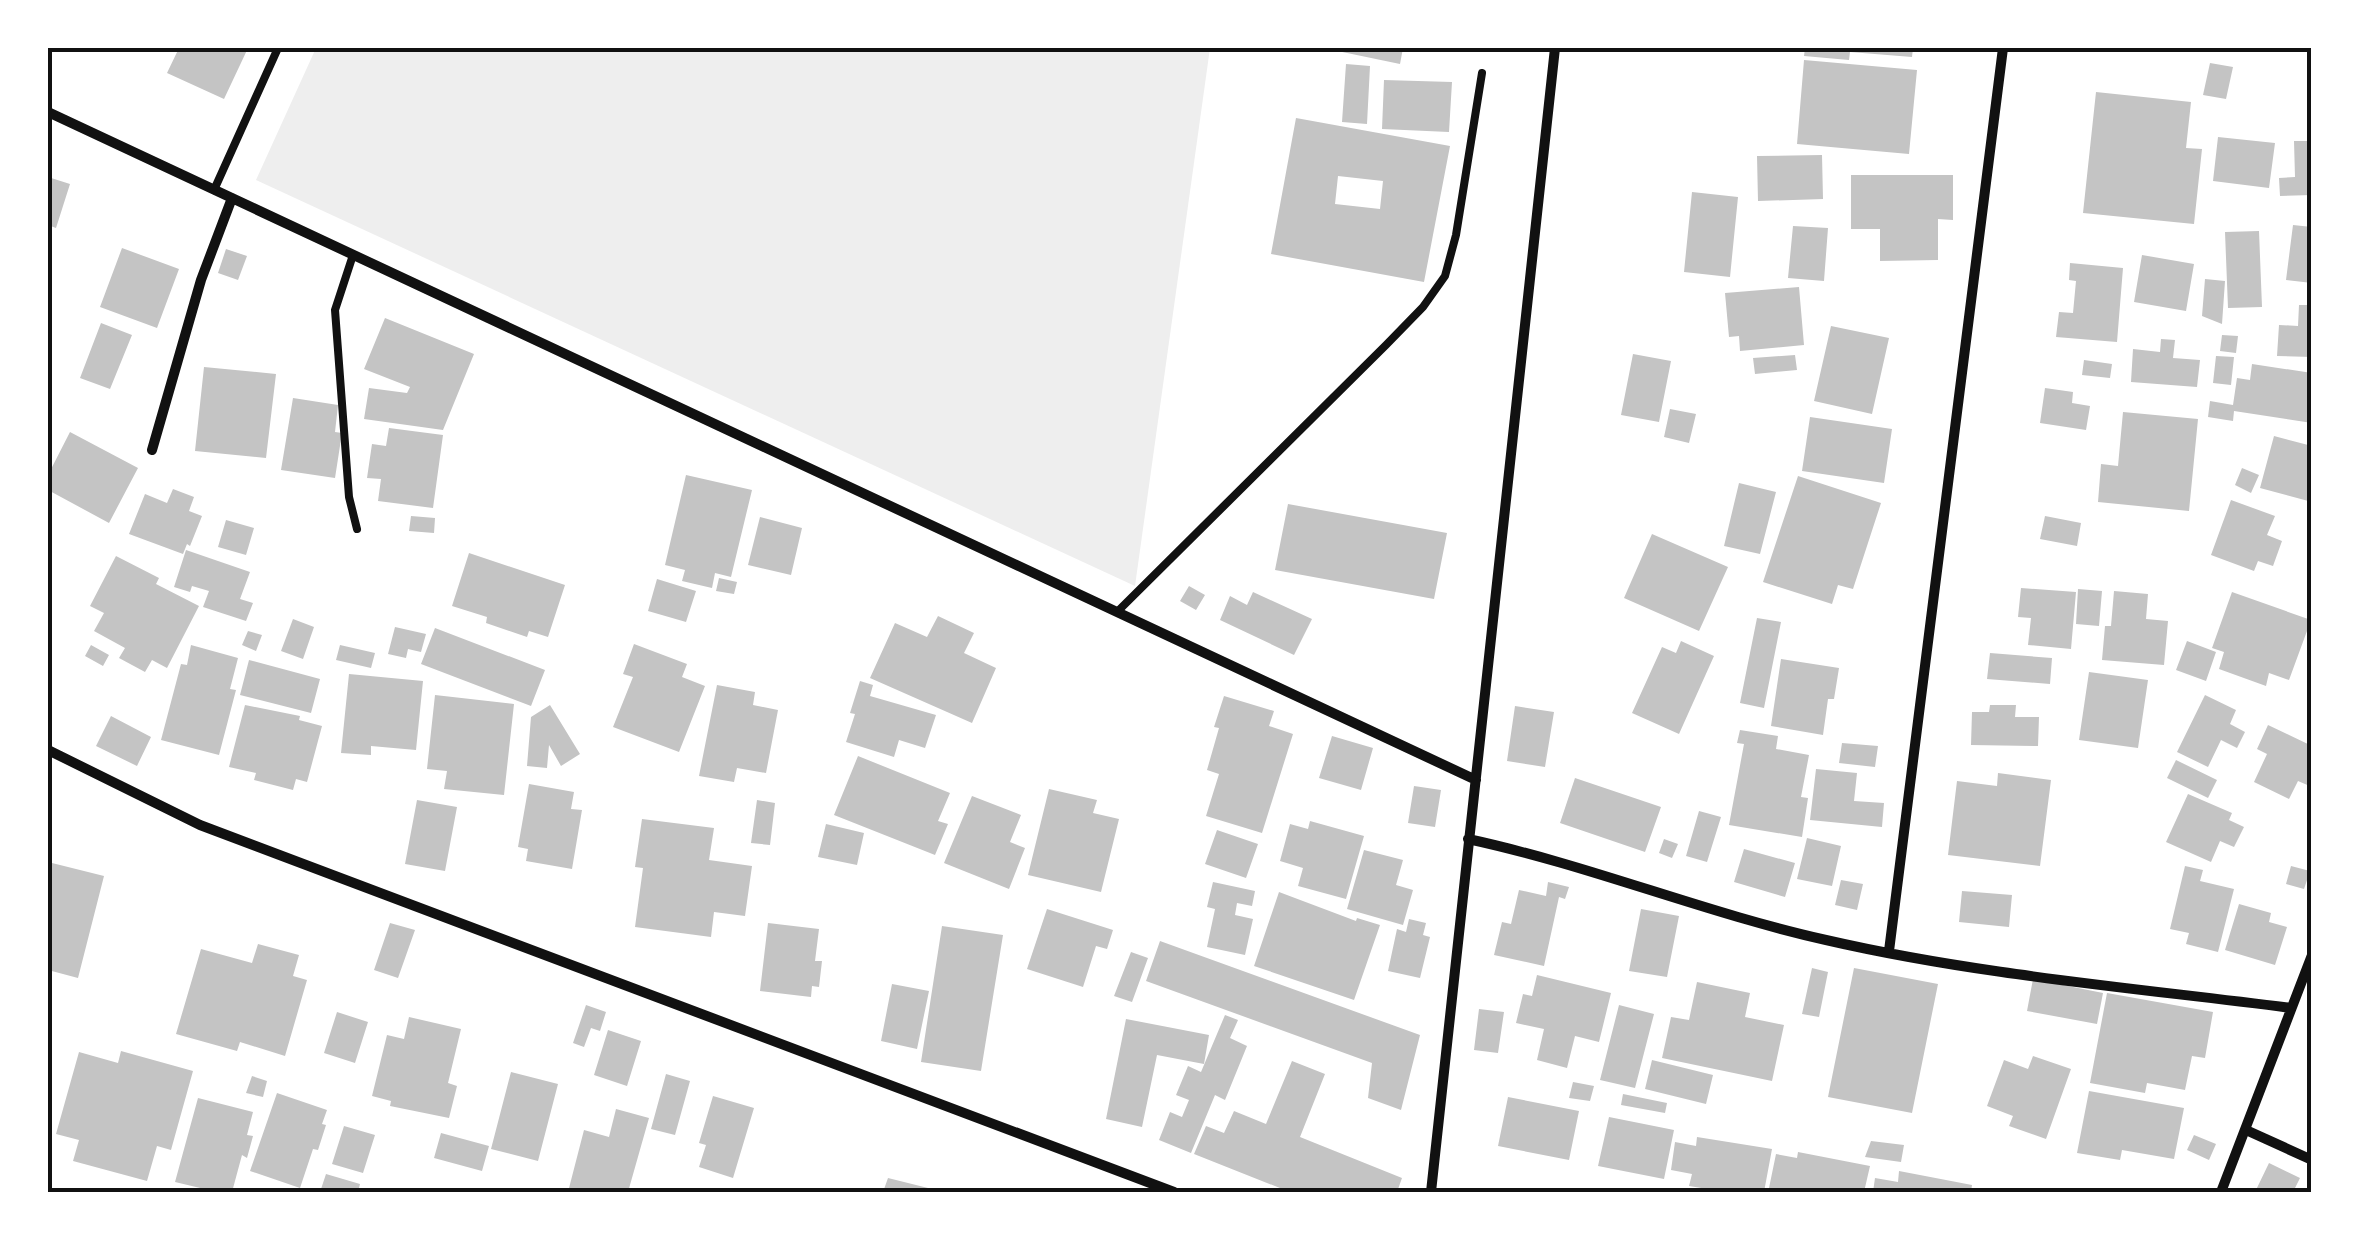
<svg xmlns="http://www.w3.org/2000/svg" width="2359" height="1240" font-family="'Sofia Sans Condensed',sans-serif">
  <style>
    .green { fill: #eee }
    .building { fill: #c4c4c4; fill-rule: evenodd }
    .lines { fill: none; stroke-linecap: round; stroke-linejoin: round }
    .service { stroke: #111; stroke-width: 8 }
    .minor { stroke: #111; stroke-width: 10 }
    .neatline { fill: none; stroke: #111; stroke-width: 4 }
  </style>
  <rect width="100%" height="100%" fill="#fff"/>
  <path class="green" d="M316 48H1210L1135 586 256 180Z"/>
  <path class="building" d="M179 48H248L224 99 167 73Z
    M1323 48H1403L1400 64Z
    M1805 48H1913L1912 57 1850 52 1849 60 1804 56Z
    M1804 60 1917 70 1909 154 1797 144Z
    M2210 63 2233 67 2226 99 2203 95Z
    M1346 64 1370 66 1367 124 1342 122Z
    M1384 80 1452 82 1449 132 1382 129Z
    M2096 92 2191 102 2186 148 2202 149 2194 224 2083 213Z
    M1296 118 1450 146 1424 282 1271 254ZM1338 176 1383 181 1380 209 1335 204Z
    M2218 137 2275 143 2269 188 2213 181Z
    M2294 141H2312V195L2280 196 2279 178 2295 177Z
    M1822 155 1823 199 1758 201 1757 156Z
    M1851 175H1953V220L1938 219V260L1880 261V229H1851Z
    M48 177 70 184 56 228 48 225Z
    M1692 192 1738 197 1730 277 1684 272Z
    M2293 225 2312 227V283L2286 280Z
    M1793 226 1828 228 1824 281 1788 278Z
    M2259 231 2262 307 2228 308 2225 232Z
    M122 248 179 269 157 328 100 307Z
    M226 249 247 256 238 280 218 273Z
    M2142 255 2194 264 2186 311 2134 302Z
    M2070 263 2123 268 2117 342 2056 337 2059 312 2073 313 2076 281 2069 280Z
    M2205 279 2225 281 2222 324 2202 316Z
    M1799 287 1804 345 1740 351 1739 336 1729 337 1725 293Z
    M2299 305H2312V357L2277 356 2279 325 2298 326Z
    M385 318 474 354 443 430 364 419 369 388 407 393 410 387 364 369Z
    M101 323 132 335 110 389 80 378Z
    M1831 326 1889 338 1872 414 1814 401Z
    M2222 335 2238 336 2236 353 2220 351Z
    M2161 339 2175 340 2173 358 2200 360 2197 387 2131 382 2133 349 2160 352Z
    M1633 354 1671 361 1659 422 1621 415Z
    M1795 355 1797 370 1755 374 1753 358Z
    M2216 356 2234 357 2231 385 2213 383Z
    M2084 360 2112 364 2110 378 2082 375Z
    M2252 364 2312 373V423L2234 411 2233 421 2208 417 2210 401 2233 405 2237 378 2250 380Z
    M204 367 276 374 266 458 195 451Z
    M2045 388 2073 392 2072 403 2090 406 2086 430 2040 423Z
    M293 398 338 405 335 432 342 433 335 478 281 470Z
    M1670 409 1696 414 1689 443 1664 437Z
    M2123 412 2198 419 2189 511 2098 502 2101 464 2118 466Z
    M1810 417 1892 429 1884 483 1802 471Z
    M389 428 443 435 433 508 378 501 381 479 367 478 372 444 386 446Z
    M70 432 138 468 109 523 48 490V475Z
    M2274 436 2312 446V502L2260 488Z
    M2242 468 2259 475 2251 493 2235 485Z
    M686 475 752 490 731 577 715 573 712 588 682 581 685 570 665 565Z
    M1798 476 1881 503 1853 589 1838 585 1832 604 1763 582Z
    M1739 483 1776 492 1760 554 1724 546Z
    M173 489 194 497 189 511 202 516 190 546 187 544 183 554 129 534 145 494 167 503Z
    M2231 500 2275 516 2267 535 2282 541 2273 566 2258 561 2254 571 2211 555Z
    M1288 504 1447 533 1434 599 1275 570Z
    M411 516 435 518 434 533 409 531Z
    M2045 516 2081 523 2077 546 2040 539Z
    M760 517 802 528 791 575 748 565Z
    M226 520 254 528 246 555 218 547Z
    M1652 534 1728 567 1699 631 1624 598Z
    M186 550 250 572 240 599 253 603 246 621 203 607 209 591 192 586 190 592 174 587Z
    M469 553 565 585 548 637 529 631 527 637 486 623 487 617 452 606Z
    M116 556 159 578 156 584 199 606 167 668 152 660 145 672 119 658 125 648 94 631 104 613 90 606Z
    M719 578 737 582 734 594 716 591Z
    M657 579 696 591 686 622 648 611Z
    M1189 586 1205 595 1196 610 1180 601Z
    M2021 588 2076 592 2071 649 2028 645 2031 618 2018 617Z
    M2078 589 2102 591 2099 626 2076 624Z
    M2114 591 2148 594 2146 619 2168 621 2164 665 2102 660 2105 626H2111Z
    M1253 592 1312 619 1294 655 1220 620 1230 596 1247 605Z
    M2232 592 2311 620 2289 680 2269 673 2266 686 2219 669 2224 652 2212 648Z
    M938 616 974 633 964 653 996 668 972 723 870 678 895 623 927 637Z
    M1757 618 1781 622 1764 708 1740 703Z
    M293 619 314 627 303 659 281 651Z
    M395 627 426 634 421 652 408 649 406 658 388 654Z
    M435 628 545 670 531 706 421 664Z
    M248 631 262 635 256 651 242 645Z
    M1681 641 1714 656 1679 734 1632 713 1662 647 1676 653Z
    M2187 641 2216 652 2206 681 2176 670Z
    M634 644 687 664 682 677 705 686 679 752 613 727 633 677 623 674Z
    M91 645 109 655 103 666 85 656Z
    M191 645 238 658 230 689 236 690 219 755 161 740 181 664 187 665Z
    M340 645 375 653 371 668 336 660Z
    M1990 653 2052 658 2050 684 1987 679Z
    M1781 659 1839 668 1834 699H1828L1823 735 1771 726Z
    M249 660 320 679 311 713 240 695Z
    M2089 672 2148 680 2138 748 2079 740Z
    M349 674 423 681 416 750 371 746V755L341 753Z
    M860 681 873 685 870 696 936 715 925 748 899 740 894 757 846 742 855 714 850 713Z
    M717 685 755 692 753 705 778 710 766 773 737 768 734 782 699 776Z
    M435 695 514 704 504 795 444 789 447 771 427 769Z
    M2205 695 2236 710 2230 724 2245 732 2237 748 2221 740 2208 767 2177 752Z
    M1224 696 1274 711 1269 726 1293 734 1262 833 1206 816 1219 774 1207 770 1219 728 1214 727Z
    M245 705 300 716 299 720 322 726 307 782 296 779 293 790 254 780 256 773 229 767Z
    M550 705 580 754 561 766 549 745 547 768 527 766 531 717Z
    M1990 705H2016L2015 717H2039L2038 746 1971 745 1972 712H1989Z
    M1515 706 1554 712 1545 767 1507 761Z
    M111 716 151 737 137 766 96 746Z
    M2268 725 2312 746V787L2298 781 2289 799 2254 782 2267 754 2257 749Z
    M1740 730 1778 736 1776 749 1809 755 1801 797 1808 798 1802 837 1729 825 1744 744 1737 743Z
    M1332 736 1373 748 1361 790 1319 778Z
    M1842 743 1878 746 1875 767 1839 763Z
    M858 756 950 793 938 821 948 824 935 855 834 815Z
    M2176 760 2217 780 2208 798 2167 778Z
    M1816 769 1857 773 1854 801 1884 803 1882 827 1810 820Z
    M1998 773 2051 780 2040 866 1948 855 1957 781 1997 786Z
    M1575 778 1661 807 1645 852 1560 823Z
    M529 784 574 792 571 809 582 810 572 869 526 861 528 849 518 847Z
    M1414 786 1441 790 1435 827 1408 823Z
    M1049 789 1097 800 1093 813 1119 819 1101 892 1028 875Z
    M2188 794 2232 813 2229 820 2244 827 2234 847 2220 841 2211 862 2166 842Z
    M972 796 1021 815 1010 842 1025 848 1009 889 944 863Z
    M417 800 457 807 445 871 405 864Z
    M757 800 775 803 770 845 751 843Z
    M1699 811 1721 817 1707 862 1686 856Z
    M642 819 714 828 709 860 752 866 745 916 714 912 711 937 635 927 643 868 635 867Z
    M1310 821 1364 836 1346 899 1298 886 1303 868 1280 861 1290 824 1308 829Z
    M826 824 864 833 857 865 818 857Z
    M1217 830 1258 844 1246 878 1205 864Z
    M1807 838 1841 846 1832 886 1797 879Z
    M1664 839 1678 844 1672 858 1659 853Z
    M1744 849 1795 863 1785 897 1734 882Z
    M1364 850 1403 860 1396 885 1413 890 1403 925 1347 909Z
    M48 862 104 876 78 978 48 970Z
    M2185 866 2203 870 2200 881 2234 889 2218 952 2186 944 2189 933 2170 929Z
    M2291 866 2310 871 2304 889 2286 884Z
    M1841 880 1863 884 1857 910 1835 905Z
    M1213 882 1255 891 1252 906 1237 903 1235 915 1253 919 1245 955 1207 947 1215 909 1207 907Z
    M1548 882 1569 887 1565 899 1559 897 1544 966 1494 955 1502 922 1511 924 1519 890 1546 896Z
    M1962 891 2012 895 2009 927 1959 922Z
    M1279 892 1356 921 1357 918 1380 925 1354 1000 1254 966Z
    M2239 904 2271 913 2269 922 2287 927 2275 965 2225 950Z
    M1047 909 1113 930 1107 949 1096 946 1083 987 1027 969Z
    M1641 909 1679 916 1667 977 1629 971Z
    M1409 919 1426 923 1423 935 1430 937 1420 978 1388 971 1397 929 1406 932Z
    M390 923 415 930 398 978 374 970Z
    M768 923 819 929 815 961H822L819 987 812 986 811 997 760 991Z
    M942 926 1003 935 981 1071 921 1062Z
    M1160 941 1420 1035 1401 1110 1368 1098 1372 1063 1146 981Z
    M258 944 299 955 293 976 307 980 285 1056 240 1042 237 1051 176 1034 201 949 252 963Z
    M1131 952 1148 958 1132 1002 1114 996Z
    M1812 968 1828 972 1819 1017 1802 1014Z
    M1854 968 1938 984 1912 1113 1828 1097Z
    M1537 975 1611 993 1599 1042 1575 1036 1567 1068 1537 1060 1544 1029 1516 1023 1523 994 1532 996Z
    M2033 979 2103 993 2097 1024 2027 1011Z
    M1697 982 1750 993 1745 1017 1784 1025 1772 1081 1662 1058 1671 1017 1689 1020Z
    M892 984 929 991 917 1049 881 1041Z
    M2107 993 2213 1012 2205 1058 2192 1056 2185 1090 2147 1083 2145 1093 2090 1083Z
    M586 1005 606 1012 600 1031 591 1028 584 1047 573 1043Z
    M1619 1005 1654 1014 1635 1088 1600 1080Z
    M1479 1009 1504 1012 1498 1053 1474 1050Z
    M337 1012 368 1022 355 1063 324 1053Z
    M1225 1015 1238 1020 1230 1038 1247 1046 1225 1100 1215 1095 1191 1153 1159 1140 1170 1112 1182 1117 1189 1100 1176 1095 1188 1066 1201 1072Z
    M409 1017 461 1029 448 1083 457 1086 449 1118 390 1106 391 1101 372 1096 387 1035 404 1039Z
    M1126 1019 1209 1035 1204 1064 1157 1055 1142 1127 1106 1119Z
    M608 1030 641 1041 627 1086 594 1075Z
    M121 1051 193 1071 171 1150 157 1146 147 1181 73 1161 79 1140 56 1134 79 1052 118 1063Z
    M2033 1056 2071 1069 2046 1139 2009 1126 2013 1116 1987 1106 2004 1060 2028 1069Z
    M1652 1060 1713 1075 1706 1104 1645 1089Z
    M1292 1061 1325 1074 1300 1137 1402 1178 1397 1192H1290L1194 1154 1206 1126 1224 1133 1234 1111 1266 1124Z
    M511 1072 558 1084 538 1161 491 1149Z
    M666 1074 690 1081 675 1135 651 1129Z
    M252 1076 267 1081 263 1097 246 1093Z
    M1573 1082 1594 1086 1590 1101 1569 1098Z
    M2089 1091 2184 1108 2174 1159 2122 1150 2120 1160 2077 1153Z
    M277 1093 327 1110 322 1124 326 1125 318 1150 313 1149 300 1188 250 1171Z
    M1623 1094 1667 1103 1665 1113 1621 1105Z
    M713 1096 754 1108 733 1178 699 1167 706 1145 699 1143Z
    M1508 1097 1579 1111 1569 1160 1498 1146Z
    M198 1098 253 1112 247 1135 253 1136 247 1158 242 1155 232 1192H217L175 1182Z
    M616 1109 649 1118 628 1192H568L584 1130 609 1137Z
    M1609 1117 1674 1130 1664 1179 1598 1166Z
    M344 1126 375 1135 363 1173 332 1164Z
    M441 1133 489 1146 482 1171 434 1158Z
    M2194 1135 2216 1144 2209 1160 2187 1150Z
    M1697 1137 1772 1149 1764 1192H1726L1689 1186 1692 1174 1671 1170 1675 1142 1696 1146Z
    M1871 1141 1904 1145 1901 1162 1865 1157Z
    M1798 1152 1870 1166 1864 1192H1790L1769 1188 1776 1154 1797 1158Z
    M2269 1163 2300 1178 2293 1192H2255Z
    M1899 1171 1972 1185 1971 1192H1873L1875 1178 1898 1182Z
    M326 1174 360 1184 358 1192H320Z
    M888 1178 932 1189 931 1192H883Z"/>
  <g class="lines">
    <path class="service" d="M214 190 278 48
      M353 255 335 310 349 497 357 529
      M1117 612 1386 345 1423 307 1445 276 1456 235 1482 73"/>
    <path class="minor" d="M48 112 1476 780
      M152 450 201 280 232 198
      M48 750 200 825 1174 1192
      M1468 839C1589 865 1705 913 1826 940 1978 975 2136 988 2291 1008
      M1889 951 2003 48
      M2246 1130 2312 1160
      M1431 1192 1555 48
      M2221 1192 2312 955"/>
  </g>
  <rect width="2359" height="1240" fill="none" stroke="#ffffff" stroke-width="100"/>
  <rect x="50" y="50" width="2259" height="1140" class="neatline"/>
</svg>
